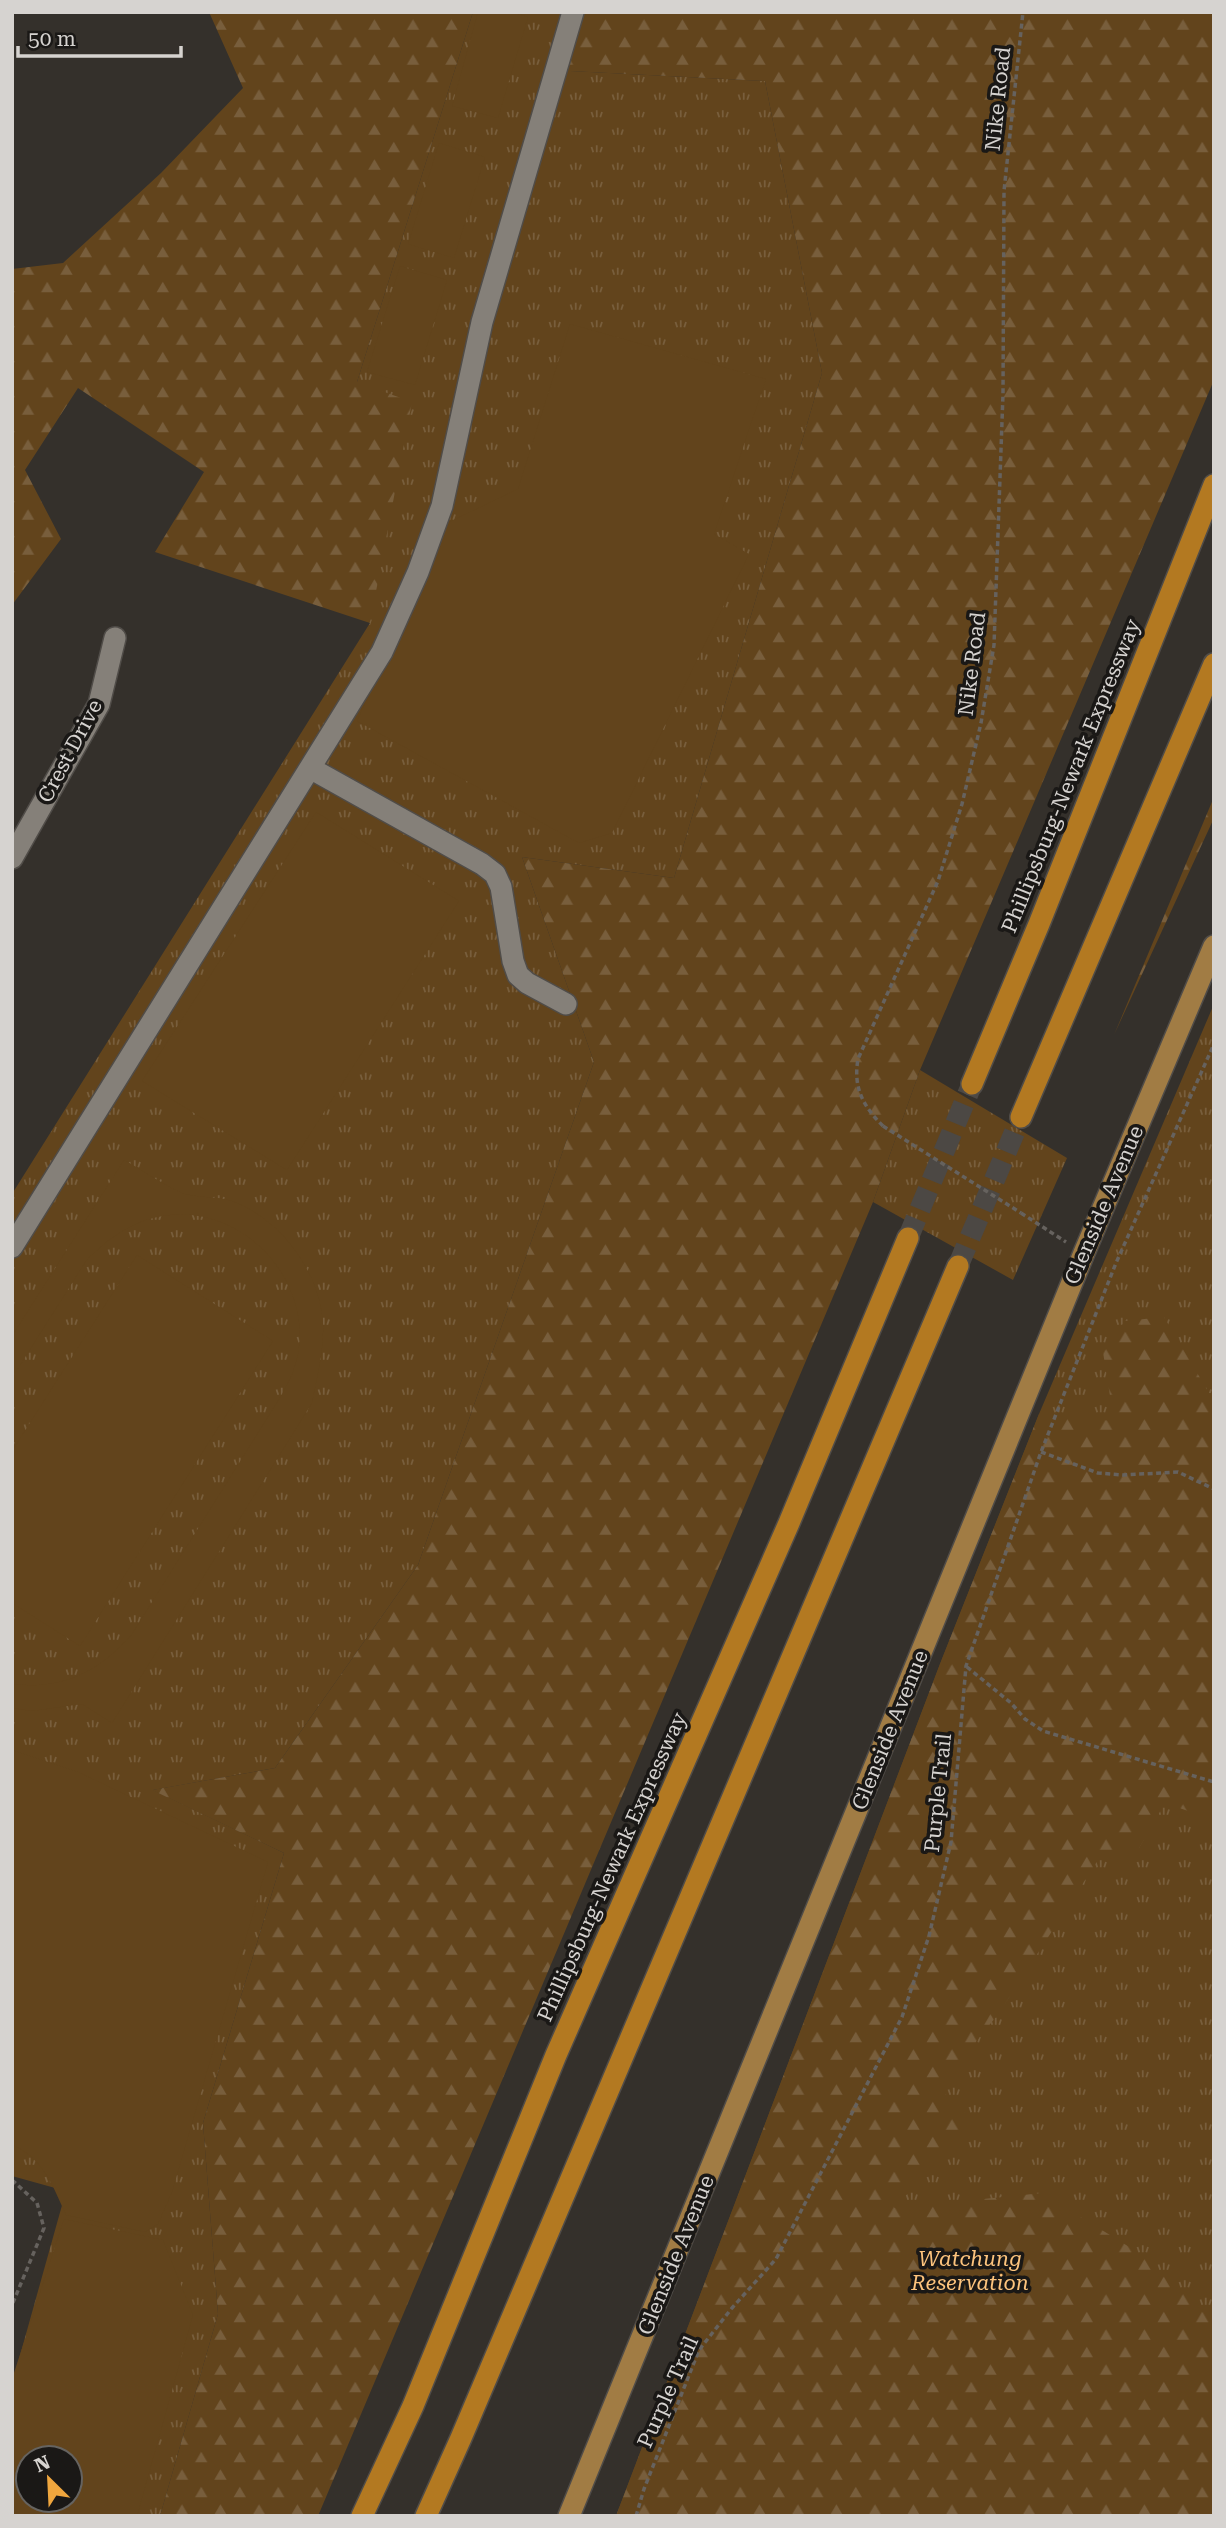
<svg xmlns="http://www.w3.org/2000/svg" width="1226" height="2528" font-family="'Roboto Serif',serif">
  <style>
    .grass { fill: url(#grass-tufts); fill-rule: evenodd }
    .forest { fill: url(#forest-firs) }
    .garden { fill: #62441c; fill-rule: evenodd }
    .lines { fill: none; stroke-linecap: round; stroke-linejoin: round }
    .highway-tunnel { stroke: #4c4844; stroke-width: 21; stroke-dasharray: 21 10; stroke-linecap: butt }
    .minor-casing { stroke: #504c48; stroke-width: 24 }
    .major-casing { stroke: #504c48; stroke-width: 24 }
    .highway-casing { stroke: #504c48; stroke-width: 24 }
    .path { stroke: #66625e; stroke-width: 3.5; stroke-dasharray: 5 3.5; stroke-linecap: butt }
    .minor { stroke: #858079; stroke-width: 21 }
    .major { stroke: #a17c44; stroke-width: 21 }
    .highway { stroke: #b37921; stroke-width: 21 }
    .path-bridge { stroke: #66625e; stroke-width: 3.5; stroke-dasharray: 5 3.5; stroke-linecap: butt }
    .labels { text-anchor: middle; stroke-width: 7; stroke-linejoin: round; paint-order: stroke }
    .street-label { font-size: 21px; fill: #d6d3d0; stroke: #1a1816 }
    .park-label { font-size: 21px; font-style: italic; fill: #fdc47d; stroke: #1a1816 }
  </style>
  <defs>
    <pattern id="grass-tufts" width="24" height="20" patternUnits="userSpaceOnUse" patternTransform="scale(1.75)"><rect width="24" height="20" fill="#62441c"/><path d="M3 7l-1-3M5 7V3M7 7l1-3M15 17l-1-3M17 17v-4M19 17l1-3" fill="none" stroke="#785e3c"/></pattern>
    <pattern id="forest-firs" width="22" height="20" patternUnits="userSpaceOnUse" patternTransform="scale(1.75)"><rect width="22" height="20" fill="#62441c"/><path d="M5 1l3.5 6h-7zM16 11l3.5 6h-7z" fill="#785e3c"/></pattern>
  </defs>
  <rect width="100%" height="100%" fill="#34302b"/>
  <path class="grass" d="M473 12H567L551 70 765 81 822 373 674 878 522 857 594 1062 418 1565 275 1768 153 1790 284 1853 203 2123 218 2314 160 2516H12V2384L66 2191 12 2176V1194L370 623 357 382ZM28 2458H70V2500H28Z
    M1214 1004V2516H616L940 1664 1039 1414Z
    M920 1070 1067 1158 1013 1280 873 1202Z"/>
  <path class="forest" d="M209 12H473L357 382 412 402 370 623 155 552 204 472 78 388 25 470 61 539 12 605V269L63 263 161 173 243 88Z
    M567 12H1214V380L920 1070 873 1202 318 2516H160L218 2314 203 2123 284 1853 152 1790 275 1768 418 1565 594 1062 522 857 674 878 822 373 765 81 550 70Z
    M1214 797V818L1114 1035Z
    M1164 1317 1209 1393H1214V1820L1165 1803 1139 1848 1098 1860 999 2013 939 2088 975 2122 894 2208 1042 2193 1139 2253 1214 2317V2516H616L940 1664 1039 1414 1114 1421 1103 1352 1125 1321Z"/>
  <path class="garden" d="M478 12H512L528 17 498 118 452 106Z
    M439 143 485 157 454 258 408 244Z
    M400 266 447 280 415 385 367 372Z
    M570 324 766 379 714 534 749 554 612 833 579 843 357 721 445 524 518 489Z
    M316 812 459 901 287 1170 142 1081Z
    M124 1160C141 1169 168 1188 185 1194 200 1198 217 1196 232 1201 281 1219 320 1272 323 1324 324 1351 317 1377 312 1403L112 1723 82 1704 32 1711 12 1708V1684C63 1690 99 1672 132 1634L281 1396C285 1388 290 1380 293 1372 323 1291 248 1202 163 1216 132 1221 107 1239 86 1261L12 1378V1336Z
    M137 1255 273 1341 80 1646 12 1603V1451Z
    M12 1750 78 1772 268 1862 172 2192 158 2224 145 2232 66 2215C53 2186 43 2158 12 2145Z
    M64 2219 163 2240 193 2315 137 2516H12V2379ZM28 2458H70V2500H28Z"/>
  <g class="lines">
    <path class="highway-tunnel" d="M908 1238 972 1084
      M958 1266 1021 1117"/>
    <g class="minor-casing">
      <path id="minor" d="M310 768 482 864 495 874 501 887 513 961 518 975 527 983 566 1004
        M12 858 99 704 115 638
        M12 1247 382 652 418 572 442 506 482 322 573 12"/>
    </g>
    <g class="major-casing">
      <path id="major" d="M569 2516 1084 1253 1214 946"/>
    </g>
    <g class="highway-casing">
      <path id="highway" d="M972 1084 1039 924 1214 485
        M1021 1117 1214 664
        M362 2516 413 2406 556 2055 789 1523 908 1238
        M426 2516 461 2438 958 1266"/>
    </g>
    <path class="path" d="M883 1126C863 1106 853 1088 858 1059L938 881 962 804 981 723 994 645 1003 394 1004 191 1023 12
      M1021 1213 1066 1242
      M1041 1452 1098 1473 1123 1475 1178 1472 1214 1489
      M967 1667 1011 1703 1025 1719 1043 1731 1214 1782
      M12 2180 37 2203 44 2228 12 2305
      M636 2516 644 2489 699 2350 732 2308 776 2259 902 2017 929 1936 951 1842 966 1666 1041 1452 1116 1263 1214 1044"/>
    <use href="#minor" class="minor"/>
    <use href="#major" class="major"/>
    <use href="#highway" class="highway"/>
    <path class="path-bridge" d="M883 1126 1021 1213"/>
  </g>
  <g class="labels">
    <g class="street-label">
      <text transform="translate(998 99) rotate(-84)" y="7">Nike Road</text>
      <text transform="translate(972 664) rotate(-83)" y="7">Nike Road</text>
      <text transform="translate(70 751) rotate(-62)" y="7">Crest Drive</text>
      <text transform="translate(1071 776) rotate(-68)" y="7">Phillipsburg-Newark Expressway</text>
      <text transform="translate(1104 1205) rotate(-67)" y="7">Glenside Avenue</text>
      <text transform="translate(890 1730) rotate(-68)" y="7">Glenside Avenue</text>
      <text transform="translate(938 1793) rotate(-84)" y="7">Purple Trail</text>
      <text transform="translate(612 1867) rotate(-66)" y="7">Phillipsburg-Newark Expressway</text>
      <text transform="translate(676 2255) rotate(-68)" y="7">Glenside Avenue</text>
      <text transform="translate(668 2392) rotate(-66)" y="7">Purple Trail</text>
    </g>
    <g class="park-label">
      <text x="970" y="2266">Watchung<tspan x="970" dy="24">Reservation</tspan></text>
    </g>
  </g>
  <rect width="1226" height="2528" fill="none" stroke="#d6d3d0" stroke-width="28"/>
  <g transform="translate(49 2479) rotate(336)"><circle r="33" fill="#1a1816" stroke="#656360" stroke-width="2"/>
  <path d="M0-5L12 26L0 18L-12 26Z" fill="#f0a63e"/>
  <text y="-10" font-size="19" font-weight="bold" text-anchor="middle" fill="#d6d3d0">N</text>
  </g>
  <path d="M18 46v10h163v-10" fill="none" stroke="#d6d3d0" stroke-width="3.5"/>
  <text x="28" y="46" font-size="21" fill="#d6d3d0" stroke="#1a1816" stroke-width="5" paint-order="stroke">50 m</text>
</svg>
